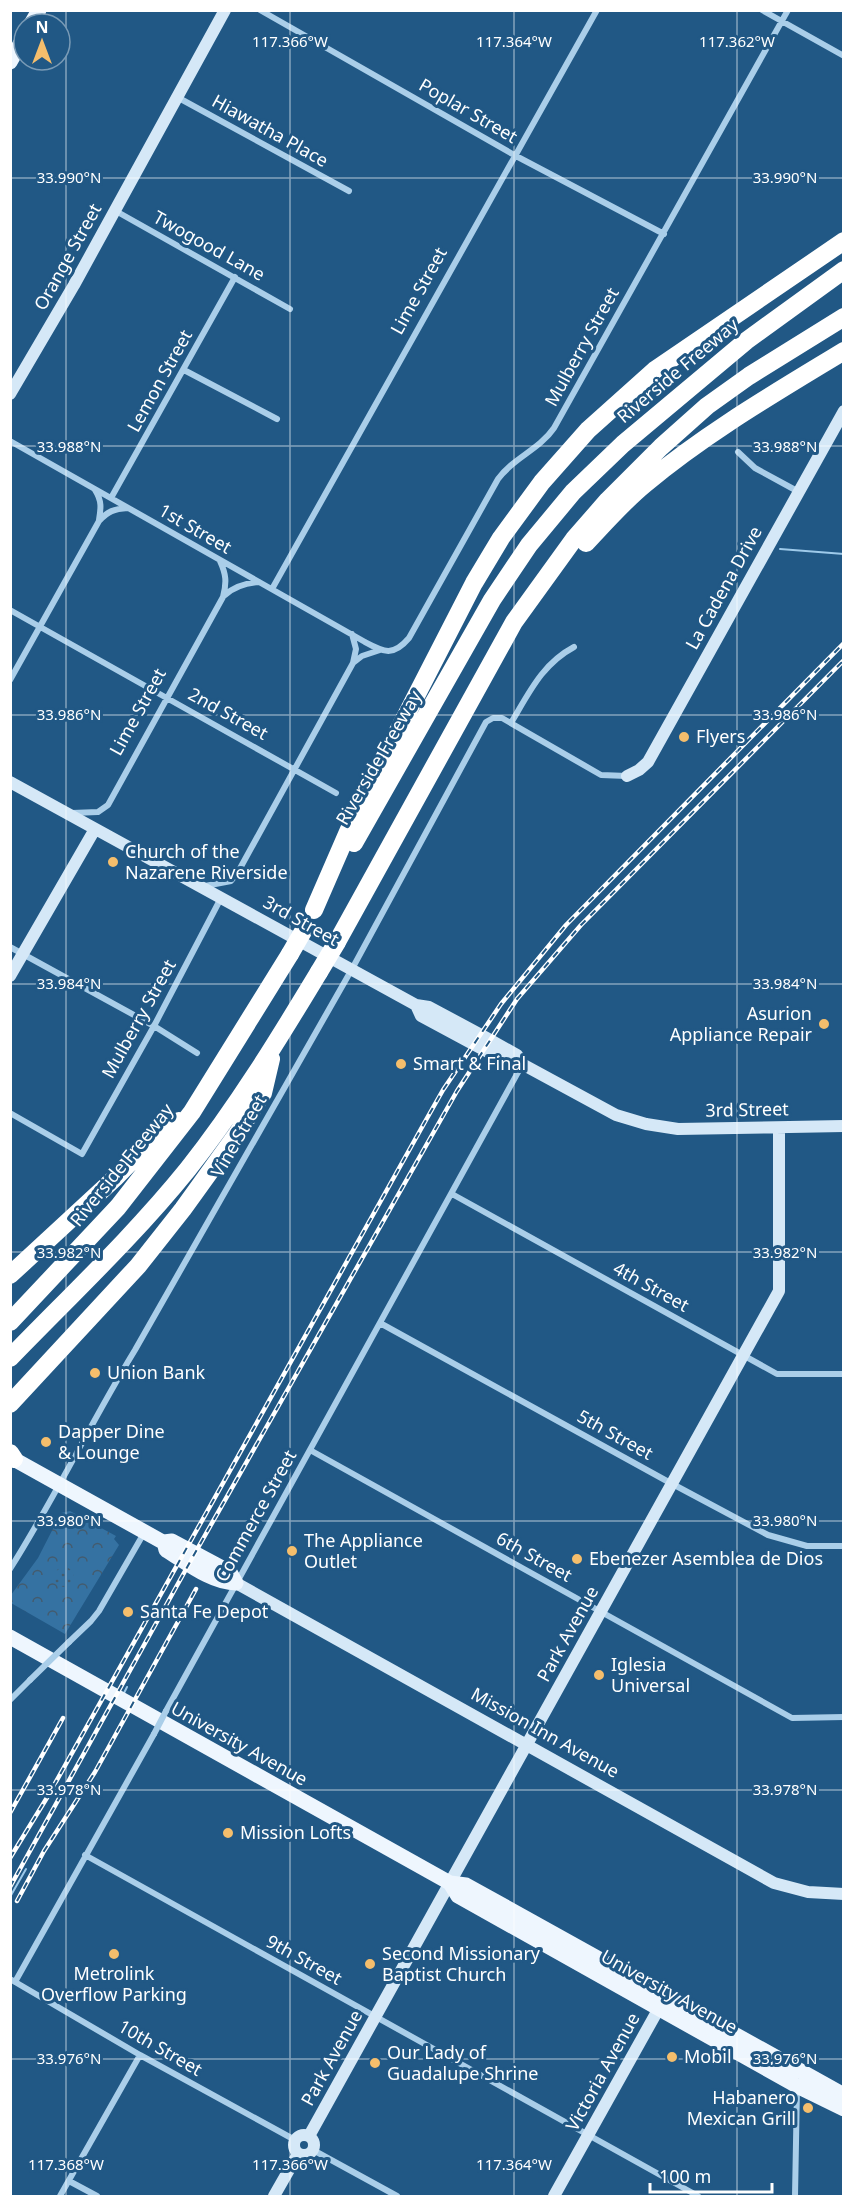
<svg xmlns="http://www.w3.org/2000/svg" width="854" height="2207" font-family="'Noto Sans',sans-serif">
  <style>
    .park { fill: url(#park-crowns) }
    .garden { fill: url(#garden-dots) }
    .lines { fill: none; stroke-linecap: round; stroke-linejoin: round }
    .stream { stroke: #9ecaea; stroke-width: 2 }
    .street { stroke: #aacee9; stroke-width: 6 }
    .secondary { stroke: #d5e8f7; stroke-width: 12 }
    .primary { stroke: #eef6fe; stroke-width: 15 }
    .highway { stroke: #fff; stroke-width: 18 }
    .rail-casing { stroke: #fff; stroke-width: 4.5 }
    .rail { stroke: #215885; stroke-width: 2; stroke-dasharray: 7; stroke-linecap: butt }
    .street-bridge { stroke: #aacee9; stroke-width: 6 }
    .highway-bridge { stroke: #fff; stroke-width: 18 }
    .ticks { fill: none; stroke: #fff; stroke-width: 1.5; stroke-opacity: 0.45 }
    .poi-dot { fill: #f5be6c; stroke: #215885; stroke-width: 2 }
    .labels { text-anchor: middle; stroke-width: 6; stroke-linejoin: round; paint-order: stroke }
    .street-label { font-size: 18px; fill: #fff; stroke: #215885 }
    .poi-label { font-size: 18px; fill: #fff; stroke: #215885; text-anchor: start }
    .ticks-label { font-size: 15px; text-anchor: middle; fill: #fff; stroke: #215885; stroke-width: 6; stroke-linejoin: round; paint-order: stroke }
  </style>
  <defs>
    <pattern id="park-crowns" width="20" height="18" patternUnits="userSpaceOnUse" patternTransform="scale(1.5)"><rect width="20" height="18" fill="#3572a2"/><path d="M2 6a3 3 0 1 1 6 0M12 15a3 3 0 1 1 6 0" fill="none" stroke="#435b6e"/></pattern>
    <pattern id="garden-dots" width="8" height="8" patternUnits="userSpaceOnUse" patternTransform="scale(1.5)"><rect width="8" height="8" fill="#3572a2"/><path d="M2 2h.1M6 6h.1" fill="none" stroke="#435b6e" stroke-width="1.8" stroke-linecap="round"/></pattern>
  </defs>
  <rect width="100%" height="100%" fill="#215885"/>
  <path class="park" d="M70 1511 116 1536 114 1539 119 1545 65 1634 11 1603V1595L38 1558 61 1513Z"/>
  <path class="garden" d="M54 1577a10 10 0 1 1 20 0a10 10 0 1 1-20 0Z"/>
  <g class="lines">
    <path class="stream" d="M780 549 844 554
      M123 1695 127 1687
      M10 1897 26 1869"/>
    <path class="street" d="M260 10 516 156 664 234
      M762 10 844 56
      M177 97 349 191
      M114 210 290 309
      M184 370 277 419
      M10 441 365 642C384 652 393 657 409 638L498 479C513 458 539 450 554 428L788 10
      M738 452 755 468 799 492
      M95 490C102 501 101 508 99 520
      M111 498 235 277
      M272 589 597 10
      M225 595C235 586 246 583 259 582
      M10 610 336 793
      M353 663 362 656 380 650
      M10 680 99 521C108 511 114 509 128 508
      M511 723C529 693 542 664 574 647
      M72 813 98 812 108 805 223 597C227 582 226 574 220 561
      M205 886 231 881 238 872 353 663 356 649 352 634
      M10 947 154 1026 197 1053
      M10 1113 82 1154 154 1026 221 898
      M452 1194 777 1374H844
      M380 1323 665 1480 768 1535 807 1546H844
      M310 1450 792 1718 844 1717
      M10 1569C55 1498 91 1422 135 1350L352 969 486 722 493 718H502L601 775 627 776
      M69 1642 91 1621 99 1611 144 1533
      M10 1700 30 1680
      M166 1711 522 1065
      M85 1855 698 2196
      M10 1979 140 2055 295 2140
      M15 1982 154 1734
      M313 2150 397 2196
      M69 2181 97 2196
      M60 2196 140 2055
      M795 2196 797 2088"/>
    <path class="secondary" d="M10 394 74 285 225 10
      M627 776 639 770 648 762 844 411
      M10 782 416 1005 429 1007 485 1037 517 1055 522 1064
      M10 976 95 829
      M416 1005 421 1016 512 1065 522 1064 616 1115 646 1124 678 1129 844 1126
      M236 1583 774 1883 808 1892 844 1894
      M294 2145a10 10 0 1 1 20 0a10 10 0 1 1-20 0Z
      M309 2136 779 1291V1128
      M274 2196 298 2154
      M554 2196 663 2001"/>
    <path class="primary" d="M31 24 39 10
      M10 62 24 37
      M10 1457 161 1541 164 1542 172 1541 230 1572 236 1583C212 1583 187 1563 166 1550L164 1542
      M10 1637 450 1883 466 1885 844 2095
      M450 1883 458 1896 797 2086 844 2109"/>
    <path class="highway" d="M586 543C605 523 623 502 645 484 706 433 775 393 844 351
      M354 843 492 600 529 545 573 492 623 444 746 341 844 270
      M314 910 357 811 474 583 501 538 542 482 588 430 655 370 844 241
      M337 942 514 622 574 539 608 500 661 447 707 406 749 376 844 317
      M10 1275 115 1178 154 1138 179 1121
      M10 1322 118 1207 192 1112 290 954
      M10 1358C70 1296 134 1236 188 1169 237 1107 278 1040 319 972
      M10 1404 138 1266 183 1209 237 1134 263 1093 271 1059
      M10 1453 14 1459"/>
    <g class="rail-casing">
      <path id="rail" d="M10 1813 63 1718
        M10 1858 48 1796 426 1120 443 1090 501 1004 566 925 844 643
        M10 1887 195 1553 457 1091 517 999 581 925 844 660
        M17 1901 44 1851 95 1772 196 1589"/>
    </g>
    <use href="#rail" class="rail"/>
    <path class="street-bridge" d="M30 1680 69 1642
      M154 1734 166 1711"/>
    <path class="highway-bridge" d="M290 954 305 928
      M319 972 337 942"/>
  </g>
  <path class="ticks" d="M66 10V2196M290 10V2196M514 10V2196M737 10V2196M10 178H844M10 446H844M10 715H844M10 984H844M10 1252H844M10 1521H844M10 1790H844M10 2059H844"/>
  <g class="poi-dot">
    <circle cx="684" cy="737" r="6"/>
    <circle cx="113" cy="862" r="6"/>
    <circle cx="824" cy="1024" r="6"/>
    <circle cx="401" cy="1064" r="6"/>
    <circle cx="95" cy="1373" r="6"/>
    <circle cx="46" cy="1442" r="6"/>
    <circle cx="292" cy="1551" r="6"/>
    <circle cx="577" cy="1559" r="6"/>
    <circle cx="128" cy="1612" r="6"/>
    <circle cx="599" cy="1675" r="6"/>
    <circle cx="228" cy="1833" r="6"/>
    <circle cx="114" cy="1954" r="6"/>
    <circle cx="370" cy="1964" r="6"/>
    <circle cx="672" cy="2057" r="6"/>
    <circle cx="375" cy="2063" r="6"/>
    <circle cx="808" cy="2108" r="6"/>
  </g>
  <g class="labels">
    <g class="street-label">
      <text transform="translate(468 111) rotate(30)" y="6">Poplar Street</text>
      <text transform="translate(270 131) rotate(29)" y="6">Hiawatha Place</text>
      <text transform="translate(209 246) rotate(29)" y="6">Twogood Lane</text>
      <text transform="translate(68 257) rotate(-61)" y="6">Orange Street</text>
      <text transform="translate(419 291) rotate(-61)" y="6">Lime Street</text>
      <text transform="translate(582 347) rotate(-61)" y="6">Mulberry Street</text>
      <text transform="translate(678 371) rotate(-40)" y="6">Riverside Freeway</text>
      <text transform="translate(160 381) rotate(-61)" y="6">Lemon Street</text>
      <text transform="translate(195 529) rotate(30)" y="6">1st Street</text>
      <text transform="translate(724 588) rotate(-61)" y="6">La Cadena Drive</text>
      <text transform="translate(138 712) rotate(-61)" y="6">Lime Street</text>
      <text transform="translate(228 714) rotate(29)" y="6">2nd Street</text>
      <text transform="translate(379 758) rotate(-60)" y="6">Riverside Freeway</text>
      <text transform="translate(301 921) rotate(29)" y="6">3rd Street</text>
      <text transform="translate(139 1019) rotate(-61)" y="6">Mulberry Street</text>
      <text transform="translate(747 1110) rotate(-1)" y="6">3rd Street</text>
      <text transform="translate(239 1136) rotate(-60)" y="6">Vine Street</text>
      <text transform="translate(122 1165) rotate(-51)" y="6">Riverside Freeway</text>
      <text transform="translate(651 1287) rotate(29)" y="6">4th Street</text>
      <text transform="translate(615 1435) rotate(29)" y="6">5th Street</text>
      <text transform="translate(256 1516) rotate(-61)" y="6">Commerce Street</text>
      <text transform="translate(534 1557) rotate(29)" y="6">6th Street</text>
      <text transform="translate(568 1634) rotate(-61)" y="6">Park Avenue</text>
      <text transform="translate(545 1733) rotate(29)" y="6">Mission Inn Avenue</text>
      <text transform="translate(239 1744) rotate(29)" y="6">University Avenue</text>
      <text transform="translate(304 1960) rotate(29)" y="6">9th Street</text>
      <text transform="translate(669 1992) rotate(29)" y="6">University Avenue</text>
      <text transform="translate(160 2048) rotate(30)" y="6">10th Street</text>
      <text transform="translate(332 2058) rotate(-61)" y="6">Park Avenue</text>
      <text transform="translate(603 2072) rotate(-61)" y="6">Victoria Avenue</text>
    </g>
    <g class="poi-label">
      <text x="696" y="743">Flyers</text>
      <text x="125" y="858">Church of the<tspan x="125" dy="21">Nazarene Riverside</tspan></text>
      <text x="812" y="1020" text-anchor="end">Asurion<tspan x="812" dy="21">Appliance Repair</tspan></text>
      <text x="413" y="1070">Smart &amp; Final</text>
      <text x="107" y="1379">Union Bank</text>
      <text x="58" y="1438">Dapper Dine<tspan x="58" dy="21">&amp; Lounge</tspan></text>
      <text x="304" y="1547">The Appliance<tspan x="304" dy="21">Outlet</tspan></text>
      <text x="589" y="1565">Ebenezer Asemblea de Dios</text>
      <text x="140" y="1618">Santa Fe Depot</text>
      <text x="611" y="1671">Iglesia<tspan x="611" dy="21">Universal</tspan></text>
      <text x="240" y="1839">Mission Lofts</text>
      <text x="382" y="1960">Second Missionary<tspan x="382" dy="21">Baptist Church</tspan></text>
      <text x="114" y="1980" text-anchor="middle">Metrolink<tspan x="114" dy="21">Overflow Parking</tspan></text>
      <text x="387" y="2059">Our Lady of<tspan x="387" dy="21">Guadalupe Shrine</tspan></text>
      <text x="684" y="2063">Mobil</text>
      <text x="796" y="2104" text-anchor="end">Habanero<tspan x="796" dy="21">Mexican Grill</tspan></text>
    </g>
  </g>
  <g class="ticks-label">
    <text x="290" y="47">117.366°W</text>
    <text x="514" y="47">117.364°W</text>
    <text x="737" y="47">117.362°W</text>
    <text x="69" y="183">33.990°N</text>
    <text x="785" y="183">33.990°N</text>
    <text x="69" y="452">33.988°N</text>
    <text x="785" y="452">33.988°N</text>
    <text x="69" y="720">33.986°N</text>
    <text x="785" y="720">33.986°N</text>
    <text x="69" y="989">33.984°N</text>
    <text x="785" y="989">33.984°N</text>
    <text x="69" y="1258">33.982°N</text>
    <text x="785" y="1258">33.982°N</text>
    <text x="69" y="1526">33.980°N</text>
    <text x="785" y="1526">33.980°N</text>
    <text x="69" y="1795">33.978°N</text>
    <text x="785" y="1795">33.978°N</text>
    <text x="69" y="2064">33.976°N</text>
    <text x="785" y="2064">33.976°N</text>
    <text x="66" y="2170">117.368°W</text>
    <text x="290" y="2170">117.366°W</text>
    <text x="514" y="2170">117.364°W</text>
  </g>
  <rect width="854" height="2207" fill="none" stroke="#ffffff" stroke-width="24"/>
  <g transform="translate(42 42)"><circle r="28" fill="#215885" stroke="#7a9bb6" stroke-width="1.5"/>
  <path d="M0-4.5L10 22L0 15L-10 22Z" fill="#f5be6c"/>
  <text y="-9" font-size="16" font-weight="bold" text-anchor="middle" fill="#ffffff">N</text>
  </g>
  <path d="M650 2183v9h122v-9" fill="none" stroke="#ffffff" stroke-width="3"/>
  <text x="659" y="2183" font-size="18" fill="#ffffff" stroke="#215885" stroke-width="4.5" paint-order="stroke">100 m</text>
</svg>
